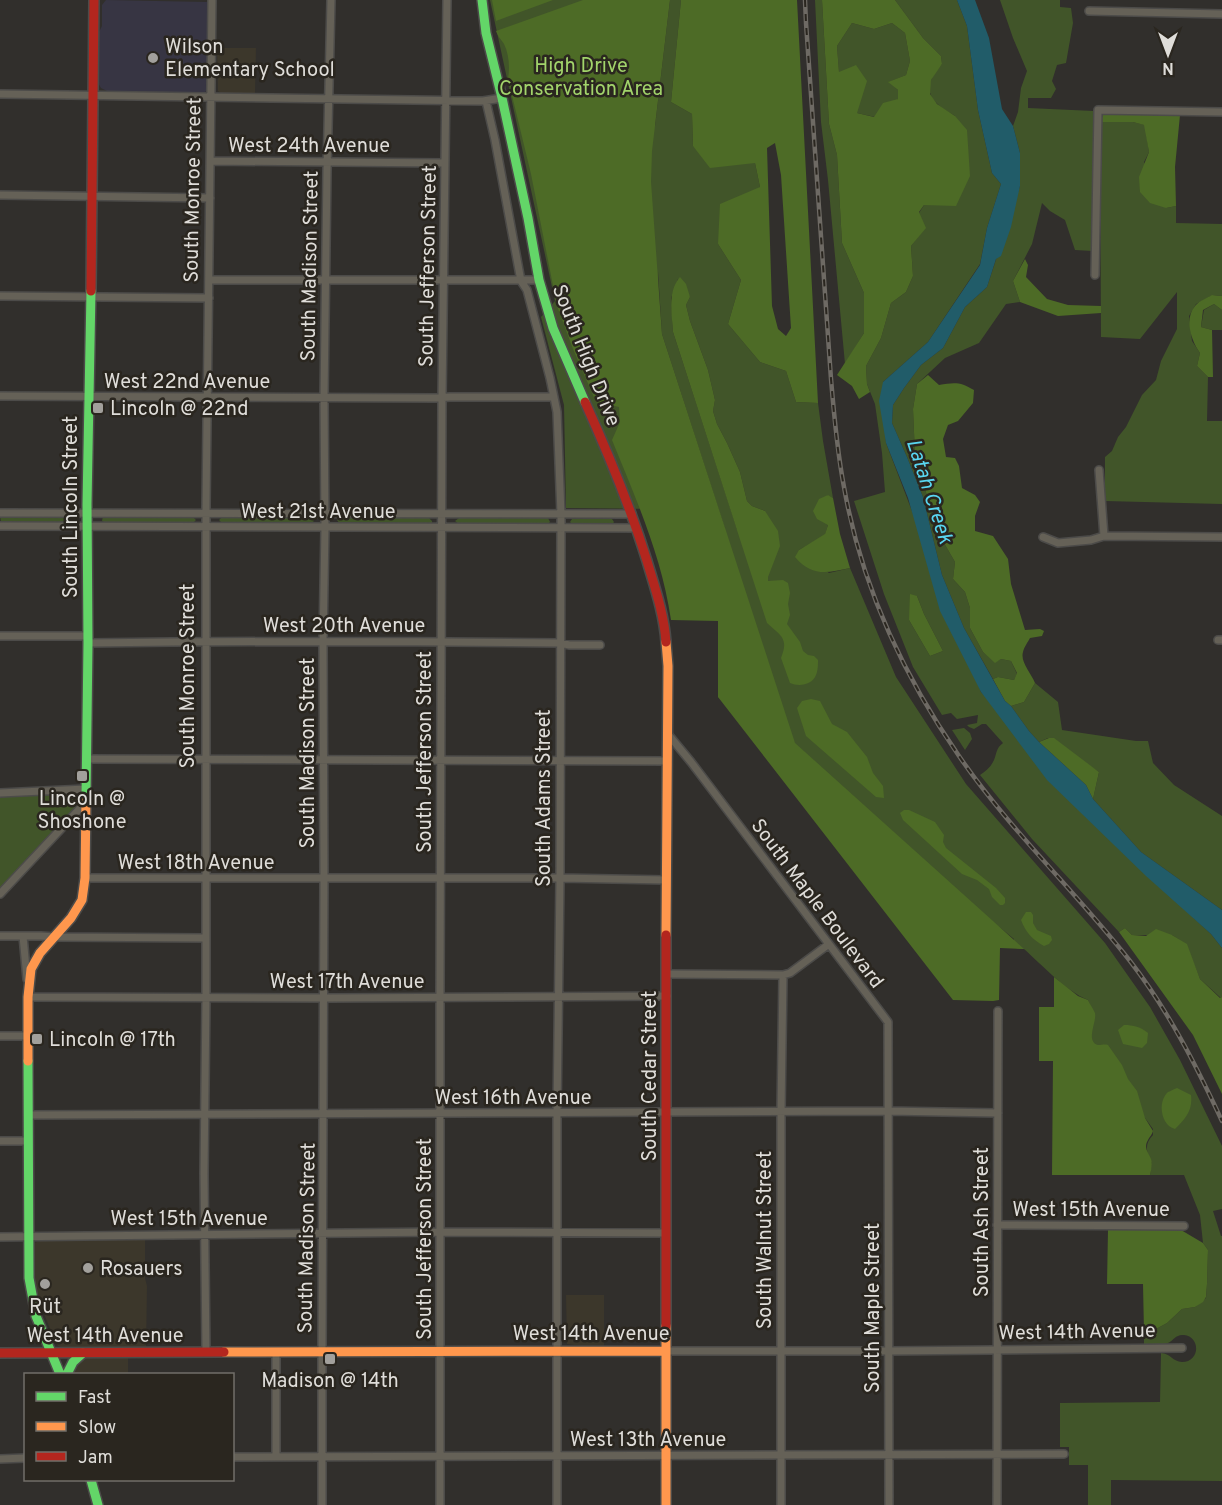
<svg xmlns="http://www.w3.org/2000/svg" width="1222" height="1505" font-family="Overpass,sans-serif">
  <style>
    .built { fill: #3c372b }
    .education { fill: #373543 }
    .green { fill: #415529; fill-rule: evenodd }
    .forest { fill: #4d6b26; fill-rule: evenodd }
    .water { fill: #215c69 }
    .lines { fill: none; stroke-linecap: round; stroke-linejoin: round }
    .street-casing { stroke: #4c4b49; stroke-width: 10 }
    .fast-casing { stroke: #4c4b49; stroke-width: 12 }
    .slow-casing { stroke: #4c4b49; stroke-width: 12 }
    .jam-casing { stroke: #4c4b49; stroke-width: 12 }
    .street { stroke: #656157; stroke-width: 7 }
    .fast { stroke: #63d668; stroke-width: 9 }
    .slow { stroke: #ff974d; stroke-width: 9 }
    .jam { stroke: #b3261e; stroke-width: 9 }
    .rail-casing { stroke: #6e6a64; stroke-width: 4.5 }
    .rail { stroke: #2a261f; stroke-width: 2; stroke-dasharray: 7; stroke-linecap: butt }
    .poi-dot { fill: #a2a09c; stroke: #2a261f; stroke-width: 2 }
    .labels { text-anchor: middle; stroke-width: 5; stroke-linejoin: round; paint-order: stroke }
    .poi-label { font-size: 20px; fill: #dfddd9; stroke: #2a261f; text-anchor: start }
    .park-label { font-size: 20px; fill: #a2d46b; stroke: #2a261f }
    .street-label { font-size: 20px; fill: #dfddd9; stroke: #2a261f }
    .water-label { font-size: 21px; font-style: italic; fill: #59d6f1; stroke: #2a261f }
  </style>
  <rect width="100%" height="100%" fill="#312f2c"/>
  <path class="built" d="M217 48H256L255 93H221L218 91Z
    M145 1239V1278L147 1286 146 1349 64 1348 58 1346 55 1341 33 1287V1245L34 1243 40 1241Z
    M566 1295H604V1347H587L567 1344Z
    M84 1357H128V1374H71L74 1366Z"/>
  <path class="education" d="M106 0 207 2 209 5 207 90 204 93 107 91 101 88 98 83V34L102 26V5Z"/>
  <path class="green" d="M490 0H652L655 126 670 0H681L671 102 692 114 693 146 755 163 760 187 718 244 741 280 728 324 760 362 786 371 796 402 818 403 823 441 833 498 827 495 828 525 825 535 799 550 829 573 850 568 896 677 966 784 1105 943 1150 1007 1180 1060 1222 1146V1209L1213 1211 1221 1236H1222V1481L1111 1480V1505H1088V1465H1069V1447H1060V1403L1160 1402 1161 1353C1170 1353 1173 1362 1182 1362 1200 1362 1201 1337 1184 1335 1176 1334 1174 1340 1168 1343 1161 1346 1151 1345 1144 1345V1332L1156 1329 1167 1323 1182 1309 1195 1307 1206 1298 1207 1284 1208 1250 1203 1243 1200 1215 1184 1175H1150L1152 1163C1146 1153 1144 1144 1153 1135V1129L1145 1118 1064 1061H1039V1007H1091L1088 1000C1066 991 1042 965 1024 949L1014 948V939L718 697 725 529 662 334 658 272 661 509 566 508 564 405 541 317 555 301ZM678 279 690 297 686 305 690 321 708 370 715 400 713 411 717 424 727 443 740 472 747 501 752 506 765 511 737 529 673 332 671 298Z
    M815 0H822L829 124 837 155 842 243 864 293V333L845 364 828 180 821 122Z
    M895 0H957L967 26 978 110 992 173 1001 184 987 228 980 264 928 342 883 382 886 443 981 692 1184 909 1211 934 1222 948V997L1221 998 1200 979 1186 944 1172 935H1132L1125 928 1119 932 1032 839 980 775C986 771 991 767 994 760 997 753 996 748 1003 743L986 724H982L974 729 969 727 967 725 977 723 978 715 957 719 951 713 942 715 913 667 884 594 854 501 885 492 882 453 875 404 867 384 866 366 881 338 891 303 906 292 913 276 911 246 925 228 919 213 924 205 955 116C942 108 924 99 931 80 933 74 939 68 942 64L941 56 923 38ZM917 596 924 614 943 651 930 656 909 620Z
    M1000 0H1060V7L1071 8 1073 23 1066 63 1057 65 1052 81 1056 89 1051 98H1028V108L1094 111 1093 251 1075 250 1065 220 1050 211 1042 203 1032 244 1013 281 1020 302 1006 304 979 343 945 358 917 384 913 409 915 455 928 499 943 515 937 531 955 562 953 579 965 592 970 608V628L983 652 995 662 1001 659 1011 661 1017 674 1014 680 998 677 993 679 964 628 942 575 923 497 907 457 892 423 893 405 904 388 921 365 943 348 965 307 987 287 1020 186V153L1013 126 1018 112 1021 88 1027 71 1013 38Z
    M852 23 874 29 892 23 905 33 910 61 906 75 889 82 898 90V99L875 117 857 113 839 73 837 46Z
    M1100 122H1133L1145 125 1149 152 1144 162 1166 208 1176 206V223L1222 224V296L1213 295 1196 304 1189 316 1192 341 1200 353 1197 366 1208 377 1207 421H1222V504L1105 501V457L1112 451 1118 437 1126 427 1142 395 1156 380 1161 361 1177 329V292L1140 339 1101 337Z
    M1214 304 1222 310V330H1212L1201 327 1204 310Z
    M0 516H75L78 519 75 522H1Z
    M103 516 193 517 196 520 193 523 104 522 102 521Z
    M222 517H311L314 521 310 524 222 523 219 520Z
    M340 517 429 518 432 521V523L429 524H340L337 520Z
    M459 518H548L550 522 547 525 459 524 455 521Z
    M572 519H612L614 522 612 525H573L570 522Z
    M1035 683 1058 702 1062 730 1136 741H1148L1153 763 1174 785 1222 816V910L1141 852 1093 799 1099 772 1048 738 1039 742 1029 731 1011 706 1024 702Z
    M964 728 970 733 972 739 965 750 952 730Z
    M66 792C74 795 77 797 77 806L0 890V796Z"/>
  <path class="forest" d="M492 0H553L496 21Z
    M583 0H670L652 151 651 182 662 334 795 743 1024 949 1000 948 999 1000 993 1001 953 1000 718 697V621L671 620C662 557 636 499 612 440L620 422 619 407 596 402 573 349 557 306 531 174 508 79C510 67 509 54 504 44 501 39 498 37 496 31Z
    M681 0H797L818 403 796 402 786 371 760 362 728 324 741 280 718 244 720 204 760 187 755 163 710 168 693 146 692 114 671 102ZM775 143 781 175 791 328 786 336 778 329 772 306 767 148Z
    M822 0H895L923 38 941 56 942 64 931 80 930 94 937 104 955 116 967 130 970 176 956 206 924 205 919 212 926 228 911 246 913 276 906 292 891 303 881 338 866 366 867 384 870 392 859 399 852 386 837 375 864 333V293L842 243 837 155 829 124ZM852 23 874 29 892 23 905 33 910 61 906 75 888 82 898 90V99L883 103 874 117 857 113 867 81 856 65 839 72 837 46Z
    M1106 112 1180 115 1175 167 1176 206 1166 208 1150 203 1140 192 1139 177 1149 152 1144 125 1133 122H1100L1103 115Z
    M1025 259 1028 265 1026 277 1047 299 1068 305 1101 306V313L1058 316 1020 302 1013 281Z
    M680 277 686 284 690 297 686 305 690 321 708 370 715 400 713 411 717 424 727 443 740 472 747 501 752 506 765 511 778 531 780 546 768 577V581L783 580 788 583 790 593 788 604 790 615 787 624 800 642 803 651 808 655 814 656 818 660C818 664 818 671 816 675 812 685 799 687 790 683L781 658C789 638 781 636 767 623L673 332C672 314 667 292 680 277Z
    M1212 295 1222 296V310L1214 304 1203 310 1201 327 1212 330 1213 377H1208L1197 366 1200 353C1191 340 1184 319 1195 306 1199 301 1207 298 1212 295Z
    M928 375 939 385C955 382 961 382 974 390L973 403 958 421 948 425 943 439 946 457 955 458 959 466 962 488 975 495 980 502 975 516V531L993 536 1008 559 1011 584 1025 630 1040 629 1044 631 1042 636 1030 638C1028 642 1024 647 1023 652 1020 662 1031 673 1035 683L1024 702 1011 706 1005 701 993 679 998 677 1014 680 1017 673 1011 661 1001 659 995 663 983 652 970 628V608L965 592 953 579 955 562 937 531 942 515 928 499 915 455 913 409 917 384Z
    M828 495 833 498 840 534 850 568C827 573 812 577 795 557L799 550 825 534 828 525 817 519 813 511 819 499Z
    M910 594 917 596 924 614 943 651 930 656 909 620Z
    M811 699 820 701 832 724 847 732 867 757 873 773 883 786 884 798 876 797 806 736 797 708 802 701Z
    M1049 738H1054L1099 772 1093 799 1086 785 1039 742Z
    M904 810H909L935 822 944 835 943 842 946 848 996 888 1005 898V903L1003 905H1000L992 897 989 889 977 880 962 874 903 820 900 813Z
    M1026 912H1031L1033 915V923L1037 930 1051 936 1052 940 1049 944 1044 946C1032 939 1026 933 1021 920Z
    M1125 928 1132 935 1146 936 1156 929 1172 935 1187 944 1200 979 1220 998 1222 997V1094L1193 1035 1119 932Z
    M1054 977 1078 996 1088 1000C1090 1004 1093 1009 1095 1013 1097 1022 1085 1041 1098 1045 1102 1045 1105 1044 1108 1045L1122 1065 1128 1079 1137 1091 1145 1118 1153 1131C1152 1135 1149 1137 1148 1140 1143 1148 1149 1153 1151 1159 1153 1164 1151 1170 1150 1175H1052L1053 1061H1039V1007H1054Z
    M1124 1025C1133 1025 1141 1027 1148 1033L1147 1043 1142 1048 1123 1044 1118 1030Z
    M1177 1088 1191 1095C1193 1111 1185 1119 1175 1129 1161 1126 1157 1102 1168 1092 1169 1092 1176 1088 1177 1088Z
    M1108 1230H1181L1203 1243 1208 1250 1207 1284 1206 1297 1203 1302 1195 1307 1182 1309 1167 1323 1156 1329 1144 1332 1143 1284H1107Z"/>
  <path class="water" d="M957 0H975L989 38 1002 109 1013 126 1020 153V186L1011 227 1001 256 996 259 987 287 965 307 943 348 921 365 904 388 893 405 892 423 907 457 923 497 942 575 964 628 1005 701 1011 706 1029 731 1039 742 1086 785 1093 799 1141 852 1222 910V948L1211 934 1146 876 1047 780 981 692 940 611 908 498 886 443 879 401 883 382 928 342 980 265 987 228 1001 184 992 173 978 110 967 26Z"/>
  <g class="lines">
    <g class="street-casing">
      <path id="street" d="M1089 11 1222 14
        M0 94 483 101 502 98
        M486 101 495 140 521 281 527 290 550 378 557 412 561 514 560 878 557 1113V1505
        M210 161 445 163
        M0 195 210 198
        M1095 275 1098 110 1222 112
        M209 280H539
        M0 296 209 298
        M0 396 436 398 450 397H554
        M1099 470 1104 536
        M0 513 632 514
        M0 526 636 528
        M1043 537 1058 543 1091 540 1104 536 1222 537
        M0 636H88
        M1218 640H1222
        M88 643C245 641 403 641 561 643L569 645H600
        M667 733 691 762 888 1022 889 1505
        M86 759 667 761
        M0 793 86 789
        M85 878H560L666 880
        M0 894 86 802
        M0 936H41L55 937 206 938
        M23 936 27 979
        M667 974 783 975 790 973 829 944
        M28 993V997L331 998 667 996
        M0 1036H28
        M28 1115 888 1111 998 1113
        M0 1141H28
        M997 1225 1184 1226
        M0 1237 440 1232 666 1233
        M666 1351H889L1182 1348
        M206 1352 204 1174 206 998V506L212 0
        M276 1352V1457
        M232 1457 1064 1454
        M0 1459 26 1458
        M322 1505V1352L324 878 323 642 325 527 324 398 327 171 331 0
        M440 1505V990L442 398 447 0
        M781 1505V1112L783 975
        M997 1505 998 1011"/>
    </g>
    <g class="fast-casing">
      <path id="fast" d="M482 0 486 33 502 98 528 218 539 280 553 328 585 402
        M86 798 88 643 87 504 91 291
        M28 1061 29 1278 36 1316 60 1374
        M67 1374 73 1362 83 1353
        M91 1480 98 1505"/>
    </g>
    <g class="slow-casing">
      <path id="slow" d="M666 935 668 666 666 642
        M28 1061V997L31 969 40 953 71 918 82 900 85 878 86 798
        M666 1326V1505
        M224 1352 666 1351"/>
    </g>
    <g class="jam-casing">
      <path id="jam" d="M91 291 94 0
        M585 402C609 455 630 506 647 561 655 588 664 614 666 642
        M666 935V1326
        M0 1353 224 1352"/>
    </g>
    <use href="#street" class="street"/>
    <use href="#fast" class="fast"/>
    <use href="#slow" class="slow"/>
    <use href="#jam" class="jam"/>
    <g class="rail-casing">
      <path id="rail" d="M805 0 806 23 831 379C834 415 837 451 844 487 861 584 903 675 959 756 1009 829 1075 891 1130 961 1168 1010 1196 1065 1222 1121"/>
    </g>
    <use href="#rail" class="rail"/>
  </g>
  <g class="poi-dot">
    <circle cx="153" cy="58" r="6"/>
    <rect x="92" y="402" width="12" height="12" rx="3"/>
    <rect x="76" y="770" width="12" height="12" rx="3"/>
    <rect x="31" y="1033" width="12" height="12" rx="3"/>
    <circle cx="88" cy="1268" r="6"/>
    <circle cx="45" cy="1284" r="6"/>
    <rect x="324" y="1353" width="12" height="12" rx="3"/>
  </g>
  <g class="labels">
    <g class="poi-label">
      <text x="165" y="53">Wilson<tspan x="165" dy="23">Elementary School</tspan></text>
      <text x="110" y="415">Lincoln @ 22nd</text>
      <text x="82" y="805" text-anchor="middle">Lincoln @<tspan x="82" dy="23">Shoshone</tspan></text>
      <text x="49" y="1046">Lincoln @ 17th</text>
      <text x="100" y="1275">Rosauers</text>
      <text x="45" y="1313" text-anchor="middle">Rüt</text>
      <text x="330" y="1387" text-anchor="middle">Madison @ 14th</text>
    </g>
    <g class="park-label">
      <text x="581" y="72">High Drive<tspan x="581" dy="23">Conservation Area</tspan></text>
    </g>
    <g class="street-label">
      <text x="309" y="152">West 24th Avenue</text>
      <text transform="translate(192 190) rotate(-89)" y="7">South Monroe Street</text>
      <text transform="translate(309 266) rotate(-89)" y="7">South Madison Street</text>
      <text transform="translate(427 266) rotate(-89)" y="7">South Jefferson Street</text>
      <text transform="translate(587 355) rotate(68)" y="7">South High Drive</text>
      <text x="187" y="388">West 22nd Avenue</text>
      <text transform="translate(70 507) rotate(-90)" y="7">South Lincoln Street</text>
      <text x="318" y="518">West 21st Avenue</text>
      <text x="344" y="632">West 20th Avenue</text>
      <text transform="translate(187 676) rotate(-90)" y="7">South Monroe Street</text>
      <text transform="translate(424 752) rotate(-90)" y="7">South Jefferson Street</text>
      <text transform="translate(307 753) rotate(-90)" y="7">South Madison Street</text>
      <text transform="translate(543 798) rotate(-90)" y="7">South Adams Street</text>
      <text x="196" y="869">West 18th Avenue</text>
      <text transform="translate(818 903) rotate(53)" y="7">South Maple Boulevard</text>
      <text x="347" y="988">West 17th Avenue</text>
      <text transform="translate(649 1076) rotate(-90)" y="7">South Cedar Street</text>
      <text x="513" y="1104">West 16th Avenue</text>
      <text x="1091" y="1216">West 15th Avenue</text>
      <text x="189" y="1225">West 15th Avenue</text>
      <text transform="translate(981 1222) rotate(-90)" y="7">South Ash Street</text>
      <text transform="translate(306 1238) rotate(-89)" y="7">South Madison Street</text>
      <text transform="translate(424 1239) rotate(-90)" y="7">South Jefferson Street</text>
      <text transform="translate(764 1240) rotate(-90)" y="7">South Walnut Street</text>
      <text transform="translate(872 1308) rotate(-90)" y="7">South Maple Street</text>
      <text transform="translate(1077 1331) rotate(-1)" y="7">West 14th Avenue</text>
      <text x="591" y="1340">West 14th Avenue</text>
      <text x="105" y="1342">West 14th Avenue</text>
      <text x="648" y="1446">West 13th Avenue</text>
    </g>
    <g class="water-label">
      <text transform="translate(930 491) rotate(72)" y="7">Latah Creek</text>
    </g>
  </g>
  <rect x="24" y="1373" width="210" height="108" fill="#2a261f" stroke="#726f69" stroke-width="1.5"/>
  <rect x="36" y="1392" width="30" height="9" fill="#63d668" stroke="#726f69" stroke-width="1.5"/>
  <text x="78" y="1403" font-size="18" fill="#dfddd9">Fast</text>
  <rect x="36" y="1422" width="30" height="9" fill="#ff974d" stroke="#726f69" stroke-width="1.5"/>
  <text x="78" y="1433" font-size="18" fill="#dfddd9">Slow</text>
  <rect x="36" y="1452" width="30" height="9" fill="#b3261e" stroke="#726f69" stroke-width="1.5"/>
  <text x="78" y="1463" font-size="18" fill="#dfddd9">Jam</text>
  <g transform="translate(1168 54) rotate(180)" stroke="#2a261f" stroke-width="4.5" paint-order="stroke">
  <path d="M0-4.5L10 22L0 15L-10 22Z" fill="#dfddd9"/>
  <text y="-9" font-size="16" font-weight="bold" text-anchor="middle" fill="#dfddd9">N</text>
  </g>
</svg>
